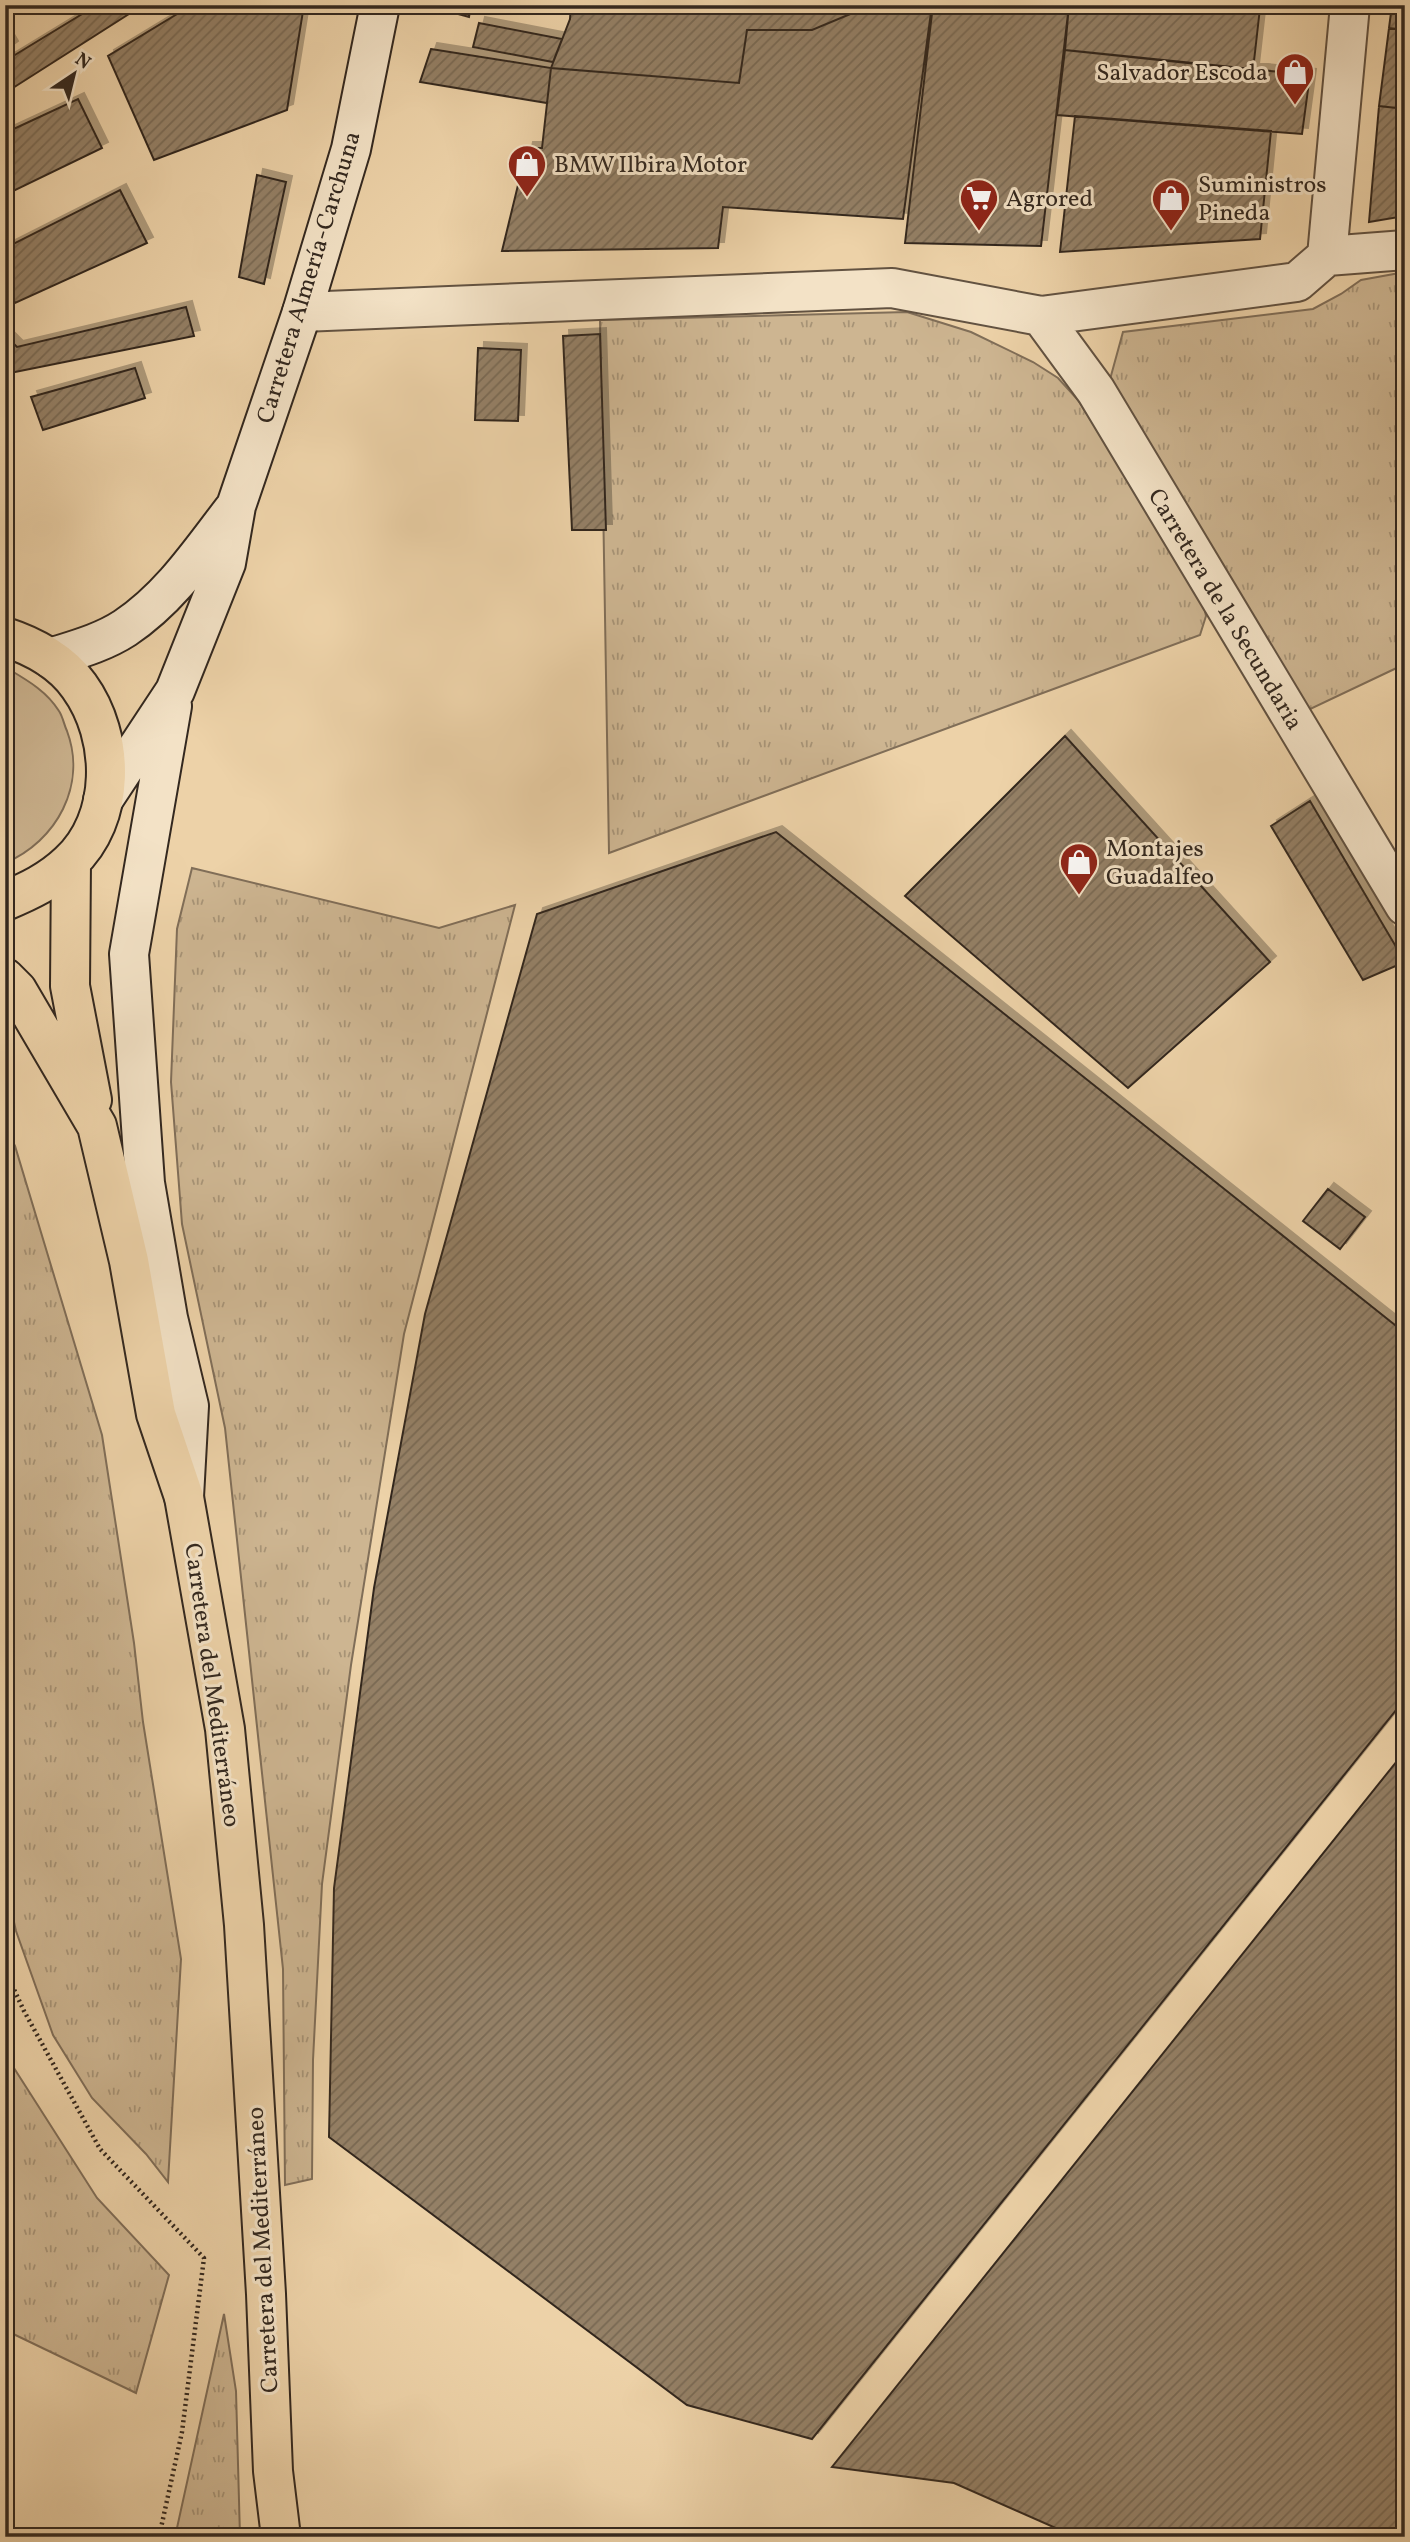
<svg xmlns="http://www.w3.org/2000/svg" width="1410" height="2542" font-family="Vollkorn,serif">
  <style>
    .grass { fill: url(#grass-tufts); stroke: #806e58; stroke-width: 2 }
    .green { fill: #cdb591; stroke: #806e58; stroke-width: 2 }
    .building { fill: url(#building-hatch); stroke: #33281f; stroke-width: 2; filter: url(#shadow) }
    .lines { fill: none; stroke-linecap: round; stroke-linejoin: round }
    .street-casing { stroke: #625241; stroke-width: 42 }
    .secondary-casing { stroke: #33281f; stroke-width: 42 }
    .highway-casing { stroke: #33281f; stroke-width: 42 }
    .path { stroke: #33281f; stroke-width: 4.5; stroke-dasharray: 2 3.5; stroke-linecap: butt }
    .street { stroke: #f3e2c6; stroke-width: 38 }
    .secondary { stroke: #f3e2c6; stroke-width: 38 }
    .highway { stroke: #edd2a8; stroke-width: 38 }
    .labels { text-anchor: middle; stroke-width: 6; stroke-linejoin: round; paint-order: stroke }
    .poi-label { font-size: 24px; fill: #33281f; stroke: #f3e2c6; text-anchor: start }
    .street-label { font-size: 24px; fill: #33281f; stroke: #f3e2c6 }
  </style>
  <defs>
    <pattern id="grass-tufts" width="24" height="20" patternUnits="userSpaceOnUse" patternTransform="scale(1.75)"><rect width="24" height="20" fill="#cdb591"/><path d="M3 7l-1-3M5 7V3M7 7l1-3M15 17l-1-3M17 17v-4M19 17l1-3" fill="none" stroke="#a79376"/></pattern>
    <pattern id="building-hatch" width="6" height="6" patternUnits="userSpaceOnUse" patternTransform="scale(1.75)"><rect width="6" height="6" fill="#948066"/><path d="M-1 1l2-2M0 6l6-6M5 7l2-2" fill="none" stroke="#796953"/></pattern>
    <filter id="shadow"><feDropShadow dx="6" dy="-6" stdDeviation="0" flood-color="#0004"/></filter>
  </defs>
  <rect width="100%" height="100%" fill="#edd2a8"/>
  <filter id="stains"><feTurbulence type="fractalNoise" baseFrequency=".00286" numOctaves="4"/><feColorMatrix values="0 0 0 0 .2 0 0 0 0 .09 0 0 0 0 .02 0 0 0 .5 -.17"/></filter>
  <radialGradient id="worn" r=".72"><stop offset=".6" stop-color="#630" stop-opacity="0"/><stop offset="1" stop-color="#630" stop-opacity=".3"/></radialGradient>
  <path class="grass" d="M1405 272V664L1304 712 1202 530 1109 383 1123 332 1313 309 1341 294 1361 280Z
    M907 312 971 332 1033 362 1058 378 1078 400 1202 597 1206 616 1200 635 609 853 600 320Z
    M192 868 439 928 515 905 404 1334 351 1665 322 1884 313 2060 312 2179 285 2185 283 1969 225 1428 182 1224 171 1082 177 929Z
    M5 1127 15 1146 102 1435 134 1643 143 1722 181 1959 168 2182 146 2154 92 2098 53 2035 16 1931 5 1882 9 1727 5 1674Z
    M5 2054 97 2198 169 2275 136 2393 5 2330Z
    M224 2314 236 2391 240 2537H175Z"/>
  <path class="green" d="M5 667C25 679 46 690 59 711 63 717 64 725 67 731 87 785 57 841 5 863Z"/>
  <path class="building" d="M97 5H143L5 93V61Z
    M192 5H304L287 110 154 160 108 56Z
    M441 5H471L469 17 440 9Z
    M571 5H872L812 30H747L739 83 551 68 570 19Z
    M872 5H932L903 219 723 207 718 248 502 251 527 148H542L551 68 739 83 747 30H812Z
    M933 5H1069L1041 246 905 243Z
    M1069 5H1315L1314 14 1260 8 1253 70 1065 50Z
    M1392 5H1405V30L1389 28Z
    M479 23 562 39 553 62 473 47Z
    M1389 28 1405 30V109L1379 106Z
    M5 35 12 47 5 52Z
    M431 49 551 68 547 103 420 82Z
    M1065 50 1310 75 1302 134 1057 115Z
    M78 99 102 148 5 195V133Z
    M1379 106 1405 109V216L1369 222Z
    M1075 116 1271 131 1260 239 1060 252Z
    M257 175 286 182 264 284 239 277Z
    M120 190 147 243 15 303 5 285V248Z
    M186 307 194 336 5 374V335L17 347Z
    M600 334 606 530H572L563 336Z
    M478 348 521 350 518 421 475 420Z
    M135 368 145 398 43 430 31 397Z
    M1065 736 1270 962 1128 1088 905 896Z
    M1310 801 1405 962 1363 980 1271 826Z
    M776 832 1405 1333V1699L812 2439 687 2405 329 2137 334 1888 374 1588 425 1314 537 914Z
    M1328 1189 1365 1217 1340 1249 1303 1221Z
    M1405 1208V1229L1400 1209Z
    M1405 1751V2537H1076L954 2483 832 2467Z"/>
  <g class="lines">
    <g class="street-casing">
      <path id="street" d="M1327 256 1350 5
        M1327 256 1405 250
        M302 312 892 288 1041 316 1297 282 1327 256
        M1041 316 1096 391 1405 906"/>
    </g>
    <g class="secondary-casing">
      <path id="secondary" d="M50 658C75 650 102 643 125 628 170 598 200 553 233 510
        M172 706 129 954 145 1183 168 1318 189 1406 184 1497
        M103 800 175 691 226 563 236 506 302 312 351 149 380 5"/>
    </g>
    <g class="highway-casing">
      <path id="highway" d="M5 637C33 646 62 662 79 686 116 737 117 819 69 863 50 881 29 891 5 901
        M71 861 70 986 92 1100
        M5 978 17 990 97 1126 129 1261 156 1414 184 1497 225 1729 244 1925 266 2294 273 2471 281 2537"/>
    </g>
    <path class="path" d="M5 1970 24 2011 100 2149 204 2258 182 2432 159 2537"/>
    <use href="#street" class="street"/>
    <use href="#secondary" class="secondary"/>
    <use href="#highway" class="highway"/>
  </g>
  <defs>
    <g id="shop-pin" transform="scale(2.0125)"><path d="M0 17L-7.5 6A9.5 9.5 0 1 1 7.5 6Z" fill="#8f2418" stroke="#f3e2c6"/><path d="M-5-2.5h2.3a2.7 3.5 0 0 1 5.4 0H5L5.5 6h-11ZM-1.5-2.5h3a1.5 2.3 0 0 0-3 0Z" fill="#fff"/></g>
    <g id="supermarket-pin" transform="scale(2.0125)"><path d="M0 17L-7.5 6A9.5 9.5 0 1 1 7.5 6Z" fill="#8f2418" stroke="#f3e2c6"/><path d="M-6-5.5h2.5l.6 2H6L4.5 2H-2.5L-4.4-4H-6ZM-1.5 3.2a1.3 1.3 0 1 0 .1 0ZM3 3.2a1.3 1.3 0 1 0 .1 0Z" fill="#fff"/></g>
  </defs>
  <g fill-rule="evenodd">
    <use href="#shop-pin" x="1295" y="72"/>
    <use href="#shop-pin" x="527" y="164"/>
    <use href="#supermarket-pin" x="979" y="198"/>
    <use href="#shop-pin" x="1171" y="198"/>
    <use href="#shop-pin" x="1079" y="862"/>
  </g>
  <g class="labels">
    <g class="poi-label">
      <text x="1268" y="80" text-anchor="end">Salvador Escoda</text>
      <text x="554" y="172">BMW Ilbira Motor</text>
      <text x="1198" y="192">Suministros<tspan x="1198" dy="28">Pineda</tspan></text>
      <text x="1006" y="206">Agrored</text>
      <text x="1106" y="856">Montajes<tspan x="1106" dy="28">Guadalfeo</tspan></text>
    </g>
    <g class="street-label">
      <text transform="translate(308 277) rotate(-73)" y="8">Carretera Almería-Carchuna</text>
      <text transform="translate(1226 609) rotate(59)" y="8">Carretera de la Secundaria</text>
      <text transform="translate(213 1685) rotate(82)" y="8">Carretera del Mediterráneo</text>
      <text transform="translate(262 2250) rotate(-93)" y="8">Carretera del Mediterráneo</text>
    </g>
  </g>
  <rect width="1410" height="2542" fill="none" stroke="#edd2a8" stroke-width="28"/>
  <rect x="7" y="7" width="1396" height="2528" fill="none" stroke="#33281f" stroke-width="3.5"/>
  <rect x="14" y="14" width="1382" height="2514" fill="none" stroke="#33281f" stroke-width="2"/>
  <g transform="translate(74 74) rotate(35)" stroke="#f3e2c6" stroke-width="5" paint-order="stroke">
  <path d="M0-5L12 26L0 18L-12 26Z" fill="#33281f"/>
  <text y="-10" font-size="19" font-weight="bold" text-anchor="middle" fill="#33281f">N</text>
  </g>
  <rect width="100%" height="100%" filter="url(#stains)"/>
  <rect width="100%" height="100%" fill="url(#worn)"/>
</svg>
